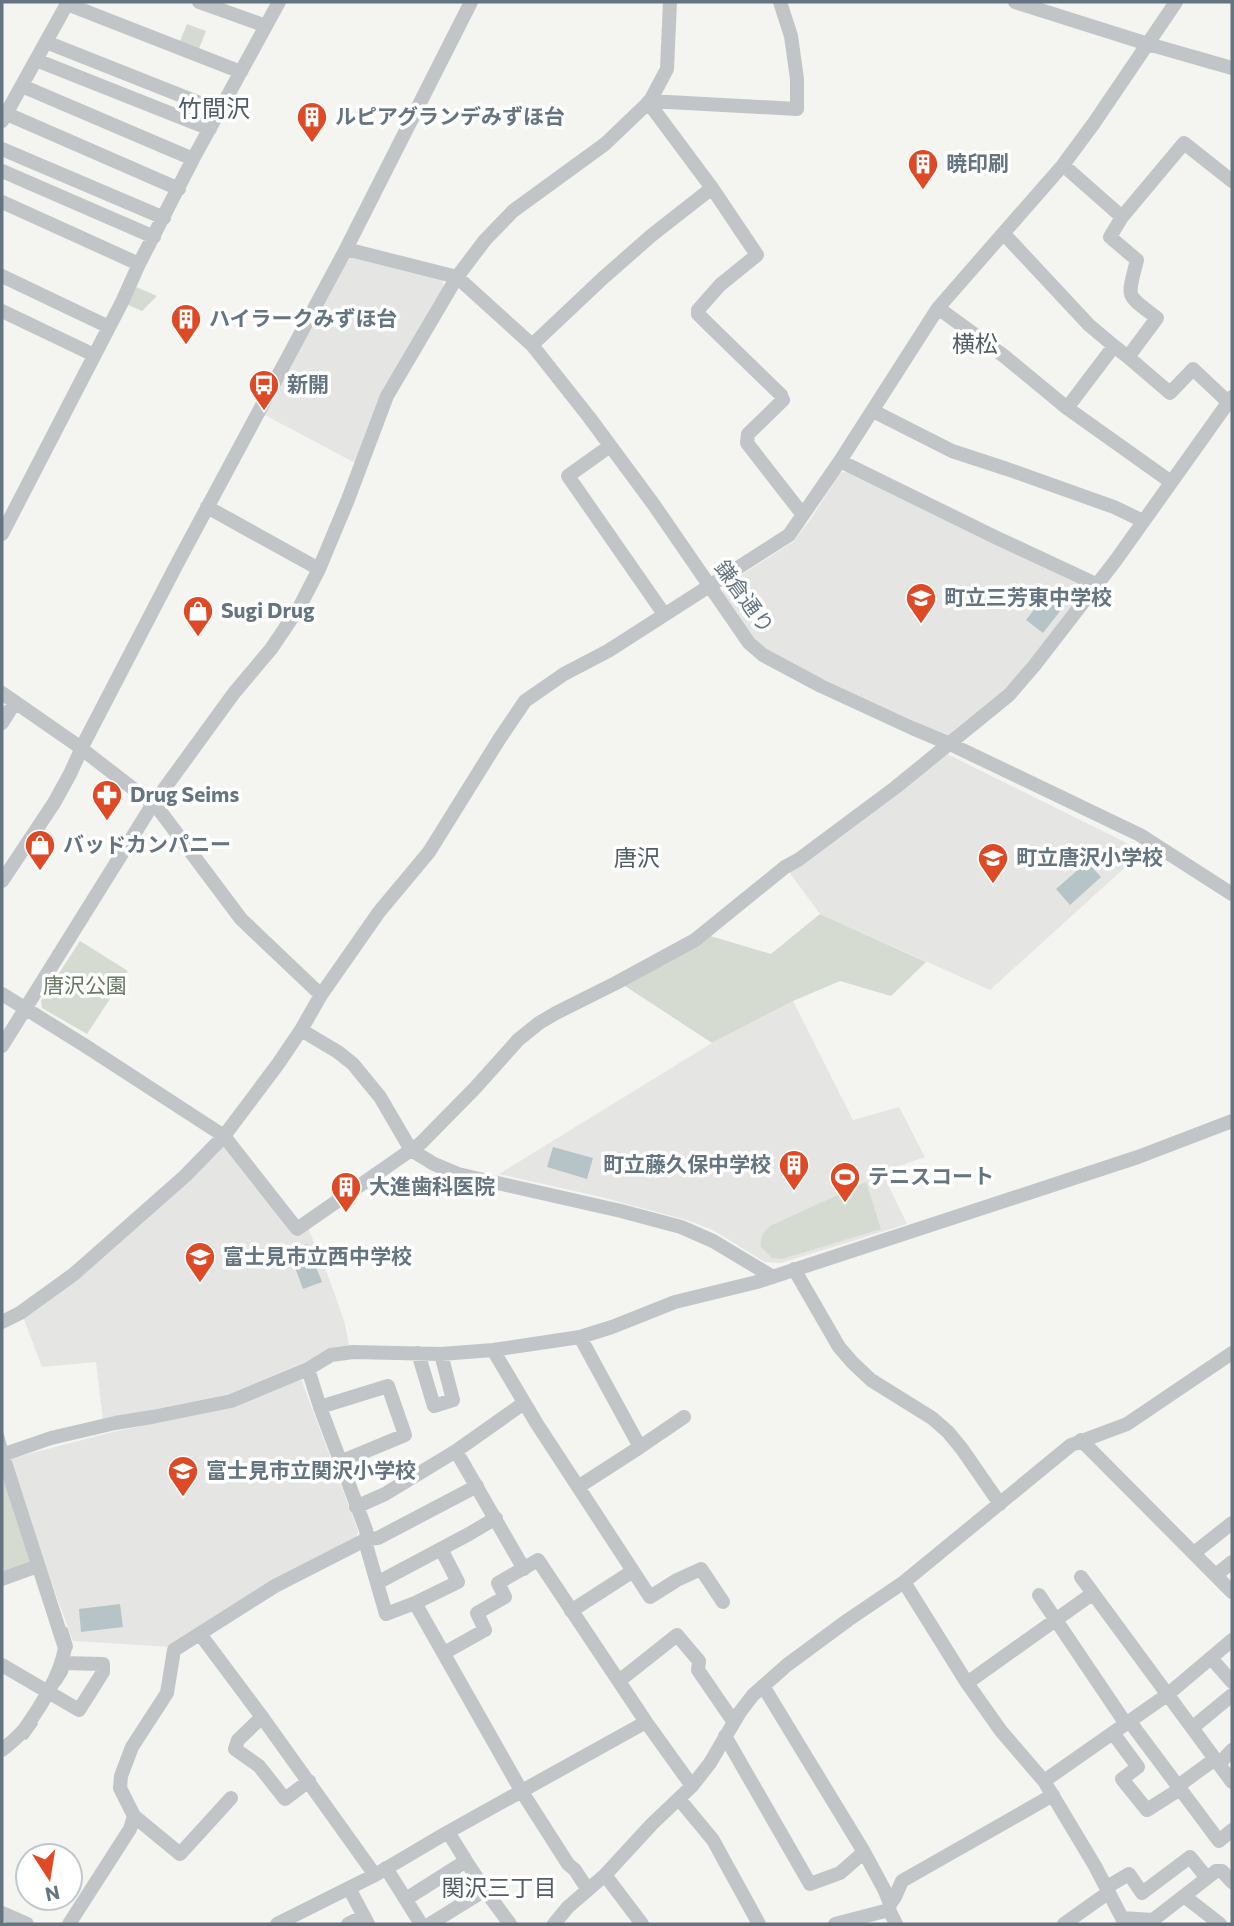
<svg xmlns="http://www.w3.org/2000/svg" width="1234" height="1926" font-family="Commissioner,'Noto Sans JP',sans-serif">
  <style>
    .built { fill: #e5e5e4 }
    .green { fill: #d5dbd1 }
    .water { fill: #b7c4c7 }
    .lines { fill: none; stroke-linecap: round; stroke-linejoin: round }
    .stream { stroke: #b7c4c7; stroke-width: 3.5 }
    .minor { stroke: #c2c5c8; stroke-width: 14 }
    .labels { text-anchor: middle; stroke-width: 7; stroke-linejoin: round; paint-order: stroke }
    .poi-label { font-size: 21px; font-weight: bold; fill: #647581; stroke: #fff; text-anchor: start }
    .street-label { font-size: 21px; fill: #647581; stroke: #fff }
    .park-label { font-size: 21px; fill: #687862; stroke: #fff }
    .neighbourhood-label { font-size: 23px; fill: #515e66; stroke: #fff }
    .quarter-label { font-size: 24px; fill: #515e66; stroke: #fff }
  </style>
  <rect width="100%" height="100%" fill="#f4f4f0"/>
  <path class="built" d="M354 257 442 279 444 288 357 464 263 414 347 259Z
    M848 471 1088 583 1090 590 1023 675 948 737 786 662 756 642 722 596 724 586 793 542 810 520 840 473Z
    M947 754 1143 851 990 990 820 914 789 872Z
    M793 1001 853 1120 899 1107 925 1157 882 1172 907 1224 781 1263 765 1262 713 1230 690 1221 601 1197 499 1174 712 1043Z
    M222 1147H228L294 1237 308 1228 332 1286 345 1324 349 1346 317 1357 229 1394 103 1420 96 1362 42 1367 23 1317Z
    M301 1379 358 1531 357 1538 172 1647 73 1641 7 1463 9 1459 113 1432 231 1407Z"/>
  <path class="green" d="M187 24 206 31 198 51 179 44Z
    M134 286 157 296 142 311 126 304Z
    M820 914 926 962 891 996 840 981 793 1001 712 1043 622 984 707 935 771 954Z
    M80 941 128 971 87 1034 42 1008 41 1001Z
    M866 1182 881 1229 782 1259 772 1258 761 1247C760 1237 763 1233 770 1226Z
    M2 1464 34 1563 2 1573Z"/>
  <path class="water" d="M1051 588 1068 601 1043 633 1026 620Z
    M1087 862 1101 877 1070 905 1056 889Z
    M553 1147 593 1158 587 1179 547 1167Z
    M307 1244 322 1282 303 1289 289 1251Z
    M120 1604 123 1627 81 1632 79 1609Z"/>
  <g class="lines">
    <path class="stream" d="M2 1434 6 1449
      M66 1629 71 1645V1648
      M59 1684 66 1673 68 1666
      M26 1738 36 1724"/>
    <path class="minor" d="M199 2 266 26
      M1015 2 1148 44 1232 68
      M67 4 241 72
      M46 42 220 111
      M36 60 210 129
      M22 86 193 159
      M650 101 797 109V79L791 36 780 2
      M648 102 712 188 757 255 720 285 698 310V314L709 325 781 395 783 400 748 434 747 443 803 515
      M7 114 179 189
      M2 121 68 2
      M2 149 164 218
      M1063 165 1122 217
      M2 171 154 237
      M2 202 139 264
      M1004 234 1089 325 1114 346 1067 408
      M346 249 457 277 532 345 589 417 654 505 749 643 763 655 821 686 912 728 950 744 1140 835 1232 894
      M2 276 109 327
      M938 308 1004 356 1067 408 1171 482
      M2 311 94 355
      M532 345 603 278 652 235 712 188
      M1114 346 1128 357 1157 318C1125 293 1127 300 1137 260L1110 237 1122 217 1184 143 1232 181
      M1128 357 1170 393 1193 369 1228 402
      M873 411 952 451 1007 469 1114 507 1143 521
      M610 446 568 476 664 614
      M840 461 997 538 1098 585
      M207 507 319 569
      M2 534 122 302 139 264 193 159 279 2
      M2 693 74 743 153 804 160 811 241 919 321 995
      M2 723 15 702
      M2 881 54 803 70 774 85 741 178 562 346 249 471 2
      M2 994 84 1045 224 1136 297 1229 421 1143 476 1087 518 1040 539 1023 556 1013 616 983 695 940 785 867 798 860 896 787 1009 695 1034 666 1116 560 1232 397
      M301 1030 338 1052 353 1064 380 1097 411 1150 434 1164 458 1174 621 1211 681 1227 713 1241 773 1277
      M2 1046 151 807 234 693 271 649 300 606 319 569 347 502 387 396 457 277 485 240 513 211 605 144 650 101 667 69 670 2
      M794 1269 839 1347 852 1362 871 1380 932 1418 948 1432 962 1449 1000 1504
      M2 1322 20 1313 74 1274 185 1176 224 1136 278 1064 301 1030 321 995 379 912 429 852 500 738 525 701 564 674 608 651 789 535 840 461 938 308 1063 165 1094 123 1176 2
      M493 1350 537 1424 633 1571 571 1611
      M418 1353 434 1406 453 1400 441 1354
      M320 1407 388 1386 405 1435 340 1462
      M1081 1440 1232 1592
      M640 1447 684 1417
      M456 1451 524 1403
      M2 1453 65 1648C60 1676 42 1704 26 1727 20 1736 10 1743 2 1750
      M2 1455 51 1438 115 1423 152 1417 231 1401 308 1369 331 1355 353 1352 441 1354 493 1350 580 1337 612 1327 675 1302 757 1282 1138 1157 1232 1121
      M578 1487 640 1447 580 1337
      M356 1507 385 1494 456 1451 524 1569
      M367 1539 378 1538 477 1486
      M365 1541 377 1583 469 1534 496 1518
      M1194 1553 1232 1523
      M633 1571 650 1597 677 1580 701 1569 723 1602
      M1216 1575 1232 1562
      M1081 1577 1232 1782
      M2 1579 38 1566
      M904 1582 967 1683 1001 1731 1044 1781 1095 1866 1122 1918 1153 1920 1216 1871H1222L1232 1882
      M377 1583 386 1614 415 1603 458 1582 441 1549
      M1039 1595 1126 1724
      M415 1603 522 1792 568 1864 575 1870 588 1890
      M200 1634 262 1717 375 1875
      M444 1653 485 1630 477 1613 505 1597 498 1583 538 1560 646 1722 692 1786
      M1211 1658 1232 1682
      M2 1665 79 1710 103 1672V1664L62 1663
      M619 1681 677 1635 699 1661 698 1670 733 1721
      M967 1683 1092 1594
      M763 1686 864 1852 885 1891 890 1904 889 1910 896 1924
      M262 1717 238 1740 235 1749 259 1766 285 1799 309 1781
      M1130 1722 1219 1841 1232 1830
      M1192 1728 1232 1695
      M1113 1733 1138 1767 1122 1779 1147 1810 1180 1789
      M725 1736 810 1884 840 1873 864 1852
      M1219 1764 1232 1750
      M1044 1781 1167 1695 1232 1640
      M1178 1786 1215 1759
      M679 1799 713 1840 759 1924
      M134 1816 180 1854 231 1798
      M448 1832 466 1861
      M386 1868 421 1924
      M605 1875 642 1924
      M1107 1887 1129 1874 1142 1893 1190 1857 1207 1878
      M349 1888 368 1924
      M485 1890 510 1924
      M1184 1896 1220 1924
      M406 1899 466 1861 485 1890 430 1924
      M890 1904 895 1897 902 1881 1053 1795
      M2 1913 27 1924
      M69 1924 130 1829 134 1816 120 1788 121 1776 132 1747 167 1693 174 1650 275 1586 367 1539 366 1530 320 1407 308 1369
      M277 1924 375 1875 448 1832 646 1722
      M348 1924 364 1916
      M554 1924 568 1907 605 1875 652 1824 692 1786 710 1763 740 1712 753 1695 787 1665 848 1620 904 1582 1071 1445 1127 1424 1232 1353
      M835 1924 889 1910
      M1064 1924 1109 1892"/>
  </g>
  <defs>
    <g id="building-pin" transform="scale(1.575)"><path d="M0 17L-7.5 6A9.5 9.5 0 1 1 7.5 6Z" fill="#de4926" stroke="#fff"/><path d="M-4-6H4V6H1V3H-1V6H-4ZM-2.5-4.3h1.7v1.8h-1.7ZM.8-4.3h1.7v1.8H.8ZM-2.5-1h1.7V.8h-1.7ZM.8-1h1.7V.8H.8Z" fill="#fff"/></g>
    <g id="bus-pin" transform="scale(1.575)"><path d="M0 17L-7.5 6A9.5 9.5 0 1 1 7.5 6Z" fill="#de4926" stroke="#fff"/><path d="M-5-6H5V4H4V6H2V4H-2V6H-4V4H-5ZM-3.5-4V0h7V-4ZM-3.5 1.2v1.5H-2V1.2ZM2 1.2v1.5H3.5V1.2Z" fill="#fff"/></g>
    <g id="school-pin" transform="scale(1.575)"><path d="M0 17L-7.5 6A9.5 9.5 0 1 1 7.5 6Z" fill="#de4926" stroke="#fff"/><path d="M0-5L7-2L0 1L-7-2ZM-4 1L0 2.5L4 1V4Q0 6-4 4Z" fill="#fff"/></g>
    <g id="shop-pin" transform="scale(1.575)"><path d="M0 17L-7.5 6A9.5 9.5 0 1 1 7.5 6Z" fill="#de4926" stroke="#fff"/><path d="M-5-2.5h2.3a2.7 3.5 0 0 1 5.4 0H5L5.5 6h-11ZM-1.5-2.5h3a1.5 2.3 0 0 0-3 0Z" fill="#fff"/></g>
    <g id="pharmacy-pin" transform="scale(1.575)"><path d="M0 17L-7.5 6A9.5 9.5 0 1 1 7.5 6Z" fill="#de4926" stroke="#fff"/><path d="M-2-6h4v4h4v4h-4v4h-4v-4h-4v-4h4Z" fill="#fff"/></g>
    <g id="stadium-pin" transform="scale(1.575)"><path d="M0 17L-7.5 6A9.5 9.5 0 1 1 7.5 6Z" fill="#de4926" stroke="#fff"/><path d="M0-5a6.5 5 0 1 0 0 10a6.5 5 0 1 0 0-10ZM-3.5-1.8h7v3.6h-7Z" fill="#fff"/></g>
  </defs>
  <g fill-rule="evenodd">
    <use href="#building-pin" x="312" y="117"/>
    <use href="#building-pin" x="923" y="164"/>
    <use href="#building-pin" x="186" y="319"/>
    <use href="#bus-pin" x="264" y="385"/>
    <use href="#school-pin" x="921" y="598"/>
    <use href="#shop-pin" x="198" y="611"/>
    <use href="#pharmacy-pin" x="107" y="795"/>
    <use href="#shop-pin" x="40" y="845"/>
    <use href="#school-pin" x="993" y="858"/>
    <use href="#building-pin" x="794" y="1165"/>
    <use href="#stadium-pin" x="845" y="1177"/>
    <use href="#building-pin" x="346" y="1187"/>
    <use href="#school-pin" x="200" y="1257"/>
    <use href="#school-pin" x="183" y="1471"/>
  </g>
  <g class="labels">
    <g class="poi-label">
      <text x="335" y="124">ルピアグランデみずほ台</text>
      <text x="946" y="171">暁印刷</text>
      <text x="209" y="326">ハイラークみずほ台</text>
      <text x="287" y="392">新開</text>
      <text x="944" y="605">町立三芳東中学校</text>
      <text x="221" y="618">Sugi Drug</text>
      <text x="130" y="802">Drug Seims</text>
      <text x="63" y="852">バッドカンパニー</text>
      <text x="1016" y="865">町立唐沢小学校</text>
      <text x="771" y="1172" text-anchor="end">町立藤久保中学校</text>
      <text x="868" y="1184">テニスコート</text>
      <text x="369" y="1194">大進歯科医院</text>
      <text x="223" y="1264">富士見市立西中学校</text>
      <text x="206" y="1478">富士見市立関沢小学校</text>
    </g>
    <g class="street-label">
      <text transform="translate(744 597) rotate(54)" y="7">鎌倉通り</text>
    </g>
    <g class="park-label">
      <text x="85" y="993">唐沢公園</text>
    </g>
    <g class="neighbourhood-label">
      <text x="975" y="352">横松</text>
      <text x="637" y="866">唐沢</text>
      <text x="499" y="1896">関沢三丁目</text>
    </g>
    <g class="quarter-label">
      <text x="214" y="117">竹間沢</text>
    </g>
  </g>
  <rect width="1234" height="1926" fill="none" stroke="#647581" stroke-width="7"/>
  <g transform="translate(49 1877) rotate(168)"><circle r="33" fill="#ffffff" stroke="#c1c8cd" stroke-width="2"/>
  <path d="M0-5L12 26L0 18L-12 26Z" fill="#de4926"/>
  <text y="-10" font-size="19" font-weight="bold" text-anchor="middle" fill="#647581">N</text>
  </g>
</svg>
